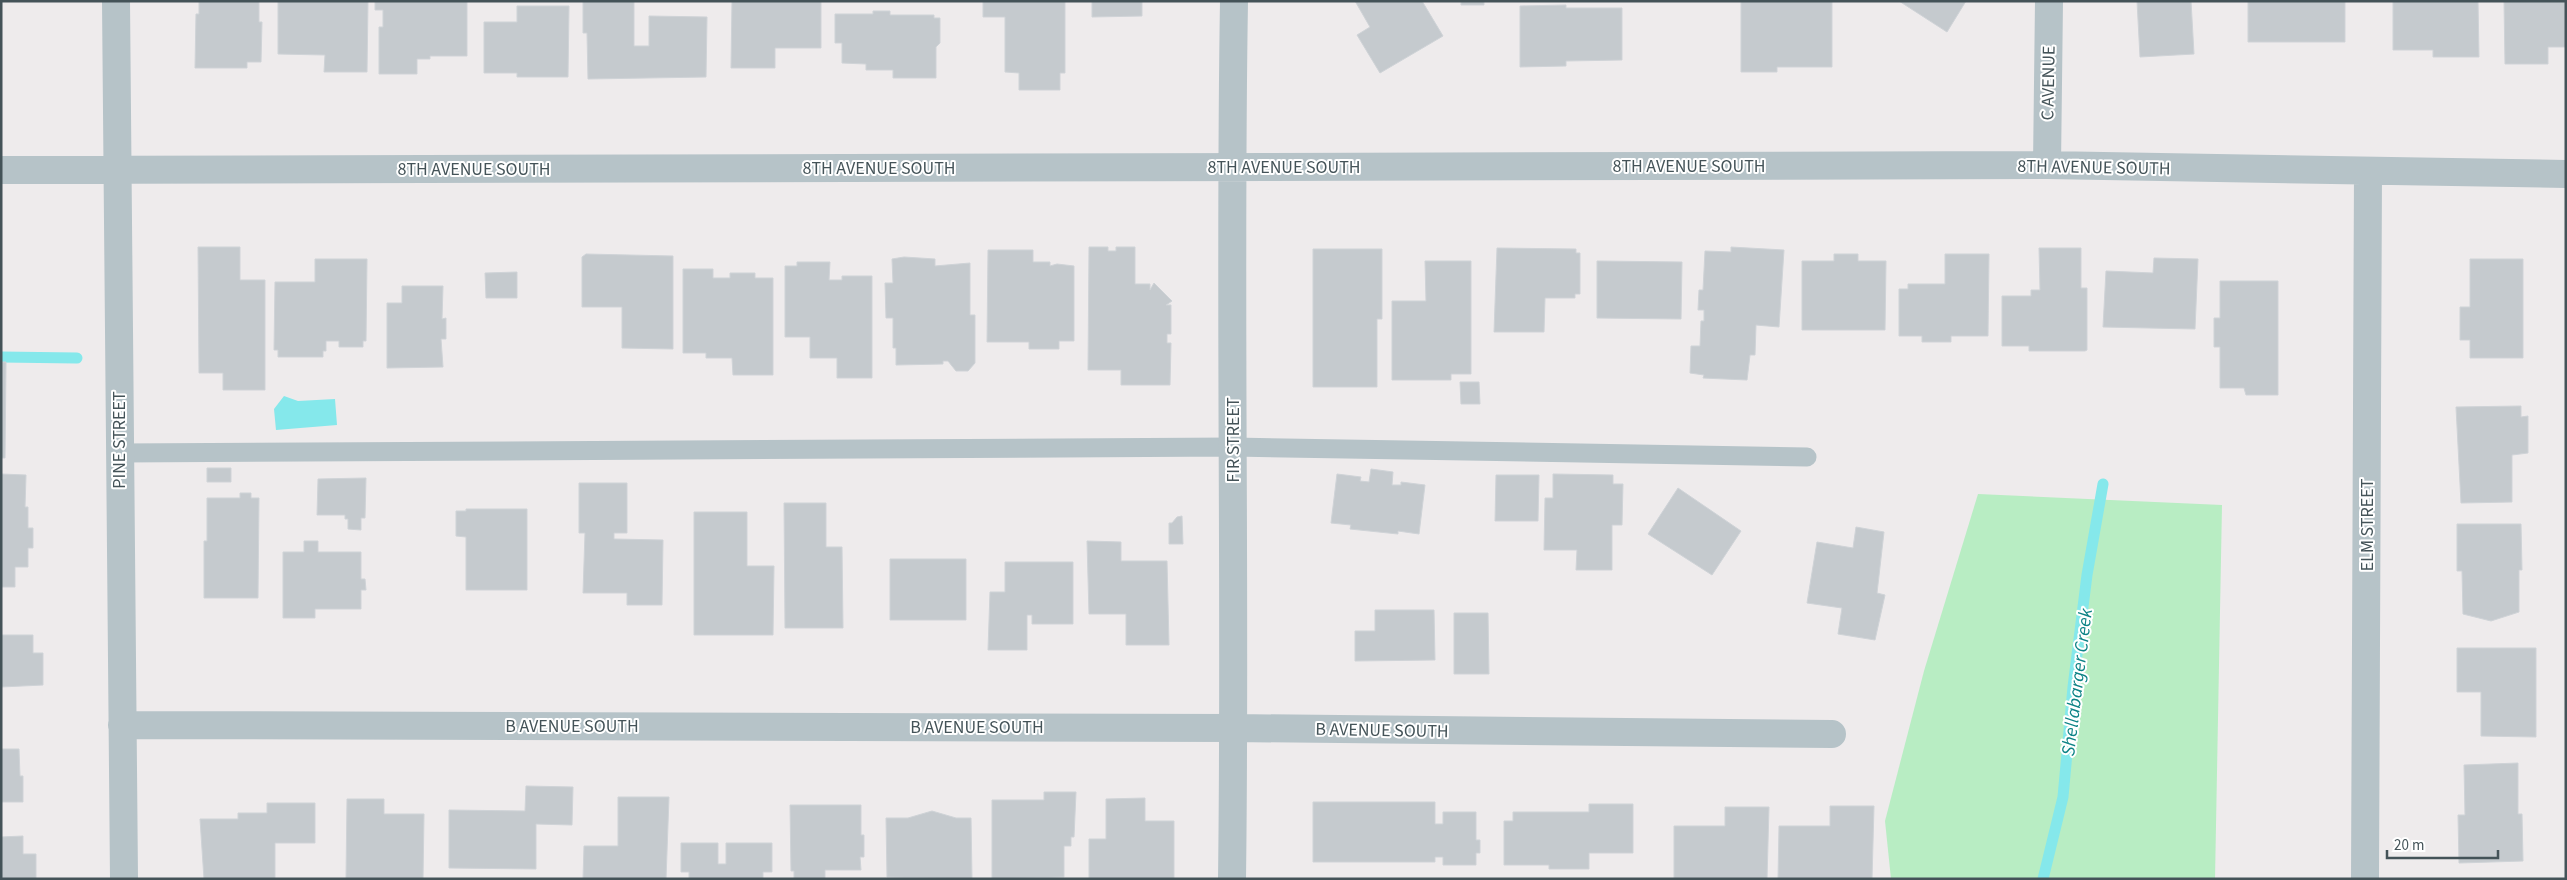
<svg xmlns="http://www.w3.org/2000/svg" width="2567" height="880" font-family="'Source Sans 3',sans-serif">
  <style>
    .green { fill: #b8edc3 }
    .water { fill: #85e8eb }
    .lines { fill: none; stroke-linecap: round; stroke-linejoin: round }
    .stream { stroke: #85e8eb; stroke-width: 11 }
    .building { fill: #c5cace; stroke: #cfd3d7 }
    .service { stroke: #b6c3c8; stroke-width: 19 }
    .minor { stroke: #b6c3c8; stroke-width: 28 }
    .labels { text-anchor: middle; stroke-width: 4; stroke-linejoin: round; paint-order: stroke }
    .street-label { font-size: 18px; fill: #445358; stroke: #fff }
    .water-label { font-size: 19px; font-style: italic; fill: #0d8386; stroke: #fff }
  </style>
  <rect width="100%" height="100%" fill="#eeebec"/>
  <path class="green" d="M1978 494 2222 505 2215 879H1891L1885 821 1924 671Z"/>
  <path class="water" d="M284 396 298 401 335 399 337 425 276 430 274 409Z"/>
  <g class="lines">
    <path class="stream" d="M1 357 77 358
      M2043 879 2063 797 2073 687 2087 575 2103 484"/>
  </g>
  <path class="building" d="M199 1H259V22H262L261 62H247V68H195L196 14H199Z
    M278 1H368L367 72H324L325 55 278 54Z
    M375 1H467V56H430V59H417V74H379V27H383V10H375Z
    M583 1H634V46H649V16L707 17 706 77 588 79 587 33H583Z
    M732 1H821V48H775V68H731Z
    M983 1H1065V73H1060V90H1019V73L1005 72V17H983Z
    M1092 1H1142V16L1092 17Z
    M1355 1H1422L1443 36 1380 73 1357 35 1370 27Z
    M1461 1H1484V5H1461Z
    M1741 1H1832V67H1777V72H1741Z
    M1899 1H1966L1947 32Z
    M2137 1H2191L2194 54 2140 57Z
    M2248 1H2345V42H2248Z
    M2393 1H2478L2479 57H2433V50H2393Z
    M2504 1H2566V47H2548V64H2505Z
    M1566 5V8H1622V60L1566 61V66L1520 67V6Z
    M517 6H569L568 77H517V73H484V22H517Z
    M873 11H890V15H934V18H940V43L936 47V78H893V70H866V64L842 63V43H835V14H873Z
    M198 247H240V280H265V390H223V373H199Z
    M1089 247H1108V251H1116V247H1135V284H1150V290L1154 283 1172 301 1166 305H1171V334H1167V343H1171L1170 385H1121V370H1088Z
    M1731 247 1784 250 1779 327 1756 325 1755 355H1750L1747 380 1703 378 1704 375 1690 373 1691 346H1700L1701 321H1704V310H1698L1699 290H1703L1705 251 1731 252Z
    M1497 248 1576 249V253H1580V294H1575V298H1545L1544 332H1494Z
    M2039 248H2081V288H2087V350L2085 351H2029V346H2002V296H2031V290H2040Z
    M1313 249H1382V319H1377V387H1313Z
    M988 250H1033V262H1050V266L1057 264 1074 266V341H1059V349H1029V342H987Z
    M586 254 673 256V349L622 348V307H582V257Z
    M1834 254H1858V261H1886L1885 330H1802V261H1834Z
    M1945 254H1989L1988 336H1951V342H1922V336H1899V289H1908V284H1945Z
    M904 257 935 259V266L970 263V315H975V363L968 371H956L948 361H943V364L896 365V348H893V318H886L885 283H893L892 259Z
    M2154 258 2198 259 2195 329 2103 327 2106 271 2153 273Z
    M315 259H367L366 341H363V347H339V341H326V351H323V357H278V350H274L275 282H315Z
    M2470 259H2523V358H2470V340H2460V307H2470Z
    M1425 261H1471V374H1451V380H1392V301H1426Z
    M1597 261 1682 262 1681 319 1597 318Z
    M797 262H830L829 280H842V276H872V378H837V358H810V337H785V266H797Z
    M683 269H713V278H730V273H755V278H773V375H733L732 358H706V353H683Z
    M517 272V298H486L485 273Z
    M2220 281H2278V395H2246L2244 388H2220V347H2214V318H2220Z
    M402 286H443L442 319 446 318V339H441L443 367 387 368V303H402Z
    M2 362H6L5 458H1Z
    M1460 382H1479L1480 404H1461Z
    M2521 406V417L2528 416V453L2512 455V502L2461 503 2456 407Z
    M207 468H231V482H207Z
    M1371 469 1393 472 1392 485H1401V482L1425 485 1419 534 1398 531V534L1350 529 1351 525 1331 523 1337 474 1361 477 1360 481 1369 482Z
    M1 474 26 475 25 507H28V528H33V548H28V567H15V587H1Z
    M1553 474 1613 475V484H1623L1622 525H1612V570H1576L1577 550H1544L1545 498H1553Z
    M1496 475H1539L1538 521H1495Z
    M366 478 365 518H361V530L348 529V519H345V515H317L318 479Z
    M579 483H627V533H614V539L663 540 662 605H627V593H583L585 533H579Z
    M1678 488 1741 531 1712 575 1648 534Z
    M240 493H251V498H259L258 598H204V541H207V498H240Z
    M784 503H826V547H842L843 628H785Z
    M466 509H527V590H466V537L456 536V511H466Z
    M694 512H747V566H774L773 635H694Z
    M1182 516 1183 544H1169V523H1172L1177 517Z
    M2457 524H2521L2522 570H2519V612L2491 621 2463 614 2462 571H2457Z
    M1856 527 1884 532 1877 593 1885 595 1875 640 1838 634 1842 608 1807 603 1817 542 1853 548Z
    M304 541H318V552H361V579H365L366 590H361V609H315V618H283V552H304Z
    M1087 541 1121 542V561H1167L1169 645H1126V614H1089Z
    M890 559H966V620H890Z
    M1005 562H1073V624H1032V615H1027V650H988L990 592H1005Z
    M1375 610H1434L1435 660 1355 661V631H1375Z
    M1454 613H1488L1489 674H1454Z
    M1 635H33V653H43V685L1 687Z
    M2457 648H2536V737L2481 736V692H2457Z
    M1 749H19L20 776H23V802H1Z
    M2518 763V814H2522L2523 861 2459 863 2458 815H2465L2464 765Z
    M526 786 573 787 572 825 536 824V869L449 868V810L525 811Z
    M1044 792H1076L1074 837H1071V846H1064V877L992 879V800H1044Z
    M618 797H669L666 879H583L584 846H618Z
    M1145 798V821H1174V879H1089V839H1106V799Z
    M347 799H384V814H424L423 879H346Z
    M1313 802H1435V824H1443V812H1476V840H1480V853H1476V865H1443V857H1435V862H1313Z
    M267 803H315V843H275V879H204L200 819H238V813H267Z
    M1589 804H1633V853H1589V869H1549V865H1504V821H1513V812H1589Z
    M790 805H861V835H864V857H860L861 870H825V879H794V871H791Z
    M1830 806H1874L1872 879H1778L1779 826H1830Z
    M1725 807H1769L1767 879H1674V826H1725Z
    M932 811 956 818H971L972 879 887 877 886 818H908Z
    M23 836V854H36V879H1V837Z
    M681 843H718V864H726V843H772V872H763V879H689V872H681Z"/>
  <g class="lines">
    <path class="service" d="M119 453 1233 447 1807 457"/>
    <path class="minor" d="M116 1 124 879
      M2047 165 2049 1
      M1 170 2047 165 2566 174
      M122 725 1234 728 1832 734
      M1232 879C1236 586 1229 294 1234 1
      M2365 879 2368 172"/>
  </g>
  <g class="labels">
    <g class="street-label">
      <text transform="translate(2048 83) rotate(-89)" y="6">C AVENUE</text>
      <text x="1689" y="172">8TH AVENUE SOUTH</text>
      <text x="1284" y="173">8TH AVENUE SOUTH</text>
      <text transform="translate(2094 167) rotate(1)" y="6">8TH AVENUE SOUTH</text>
      <text x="879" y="174">8TH AVENUE SOUTH</text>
      <text x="474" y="175">8TH AVENUE SOUTH</text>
      <text transform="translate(119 440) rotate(-90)" y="6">PINE STREET</text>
      <text transform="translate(1233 440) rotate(-90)" y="6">FIR STREET</text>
      <text transform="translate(2367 525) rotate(-90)" y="6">ELM STREET</text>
      <text x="572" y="732">B AVENUE SOUTH</text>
      <text x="977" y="733">B AVENUE SOUTH</text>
      <text transform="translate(1382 730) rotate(1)" y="6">B AVENUE SOUTH</text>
    </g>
    <g class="water-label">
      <text transform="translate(2076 682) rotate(-83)" y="7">Shellabarger Creek</text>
    </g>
  </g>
  <rect width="2567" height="880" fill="none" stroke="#445358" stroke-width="5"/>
  <path d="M2387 850v8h111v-8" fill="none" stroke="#445358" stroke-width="2.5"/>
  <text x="2394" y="850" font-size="15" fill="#445358" stroke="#ffffff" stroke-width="4" paint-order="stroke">20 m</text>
</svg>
